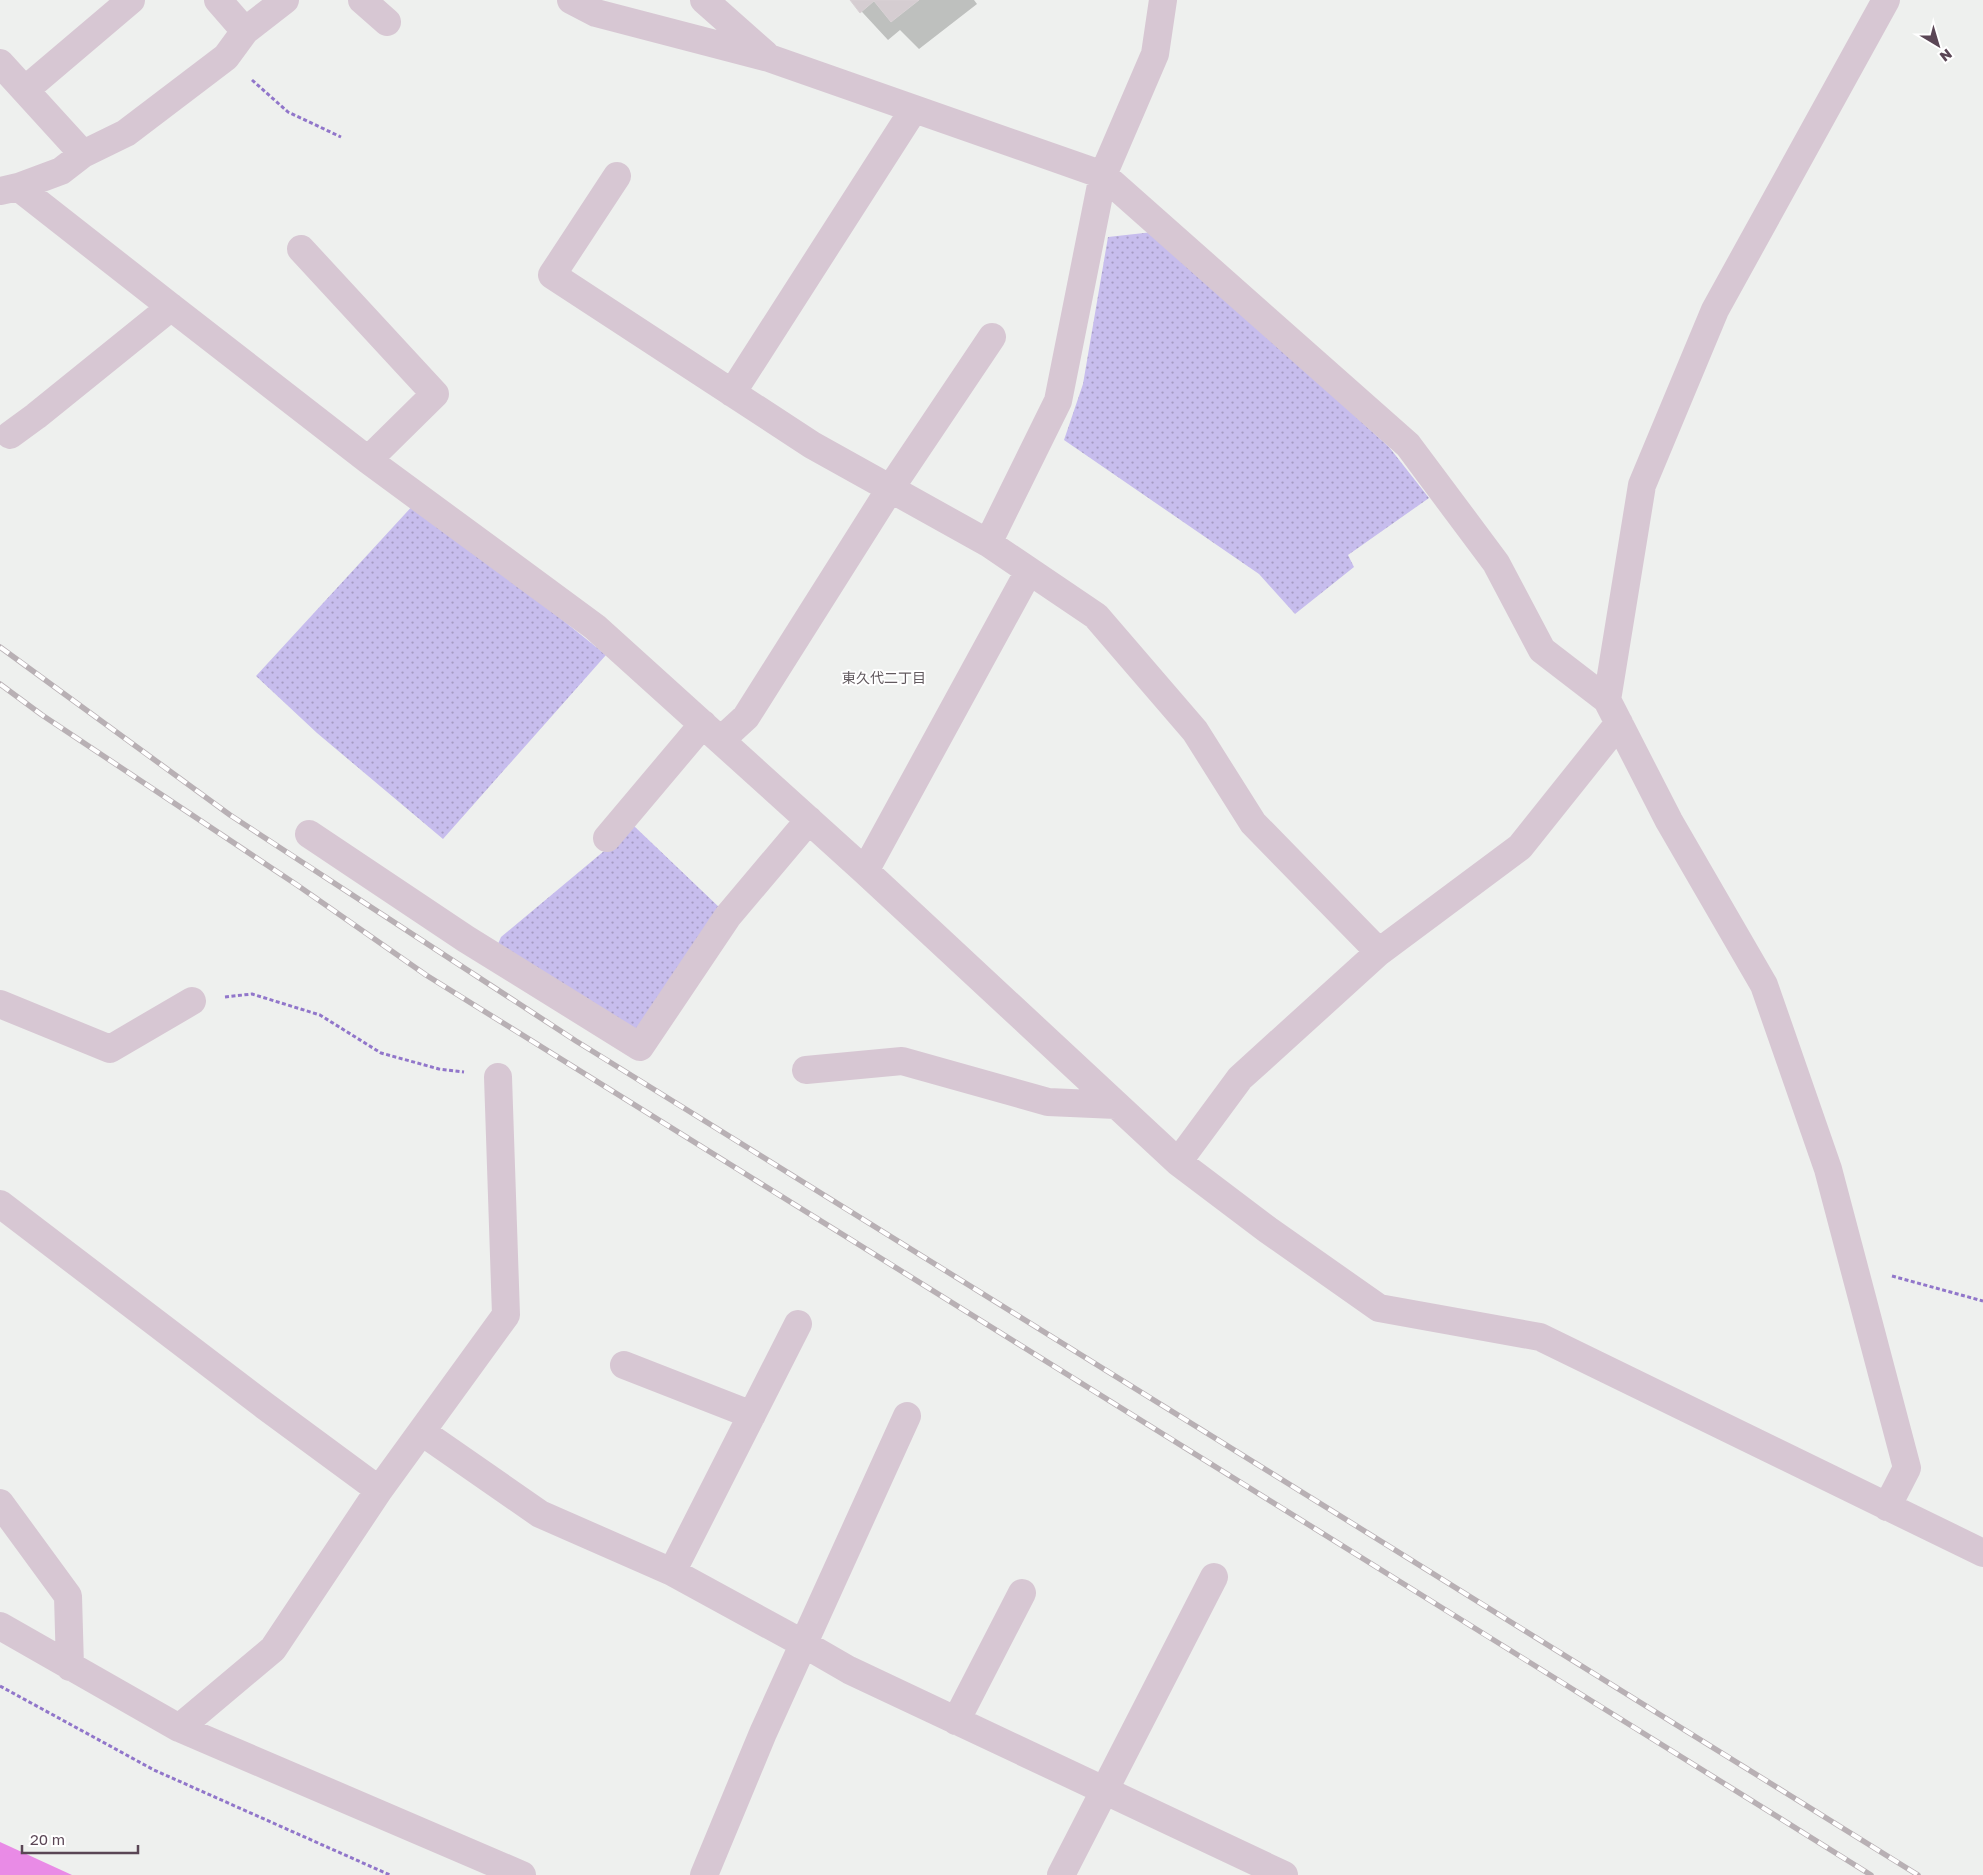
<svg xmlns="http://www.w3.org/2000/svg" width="1983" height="1875" font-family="'Golos Text','Noto Sans JP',sans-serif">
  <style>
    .park { fill: url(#park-dots) }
    .water { fill: #e98be6 }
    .shadow { fill: #0003 }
    .building { fill: #d5cdd1; stroke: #d9d2d5 }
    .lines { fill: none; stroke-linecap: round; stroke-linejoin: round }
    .path { stroke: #9176ca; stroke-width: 3; stroke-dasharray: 4 2.5; stroke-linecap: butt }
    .minor { stroke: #d7c7d3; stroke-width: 28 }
    .rail-casing { stroke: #b8b0b4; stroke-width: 5.5 }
    .rail { stroke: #fff; stroke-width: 4; stroke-dasharray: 11; stroke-linecap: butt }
    .labels { text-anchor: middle; stroke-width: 4; stroke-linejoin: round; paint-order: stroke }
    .neighbourhood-label { font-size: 14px; fill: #625a5f; stroke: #fff }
  </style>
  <defs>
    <pattern id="park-dots" width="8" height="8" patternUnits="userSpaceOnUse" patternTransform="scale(1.25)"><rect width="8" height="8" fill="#c7bded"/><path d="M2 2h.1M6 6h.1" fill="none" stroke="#a59bc3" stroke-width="1.8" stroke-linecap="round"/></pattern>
  </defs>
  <rect width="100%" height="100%" fill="#eef0ee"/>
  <path class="park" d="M1153 232 1389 447 1429 498 1348 555 1354 567 1295 614 1259 574 1064 440 1083 384 1108 237Z
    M416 502 606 655 443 839 317 733 256 676Z
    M634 826 721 909 636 1031 495 951 501 937Z"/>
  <path class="water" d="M0 1842 72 1875H0Z"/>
  <path class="shadow" d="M851 0H974L977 4 919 49 900 30 888 40Z"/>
  <path class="building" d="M850 0H919L891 22 874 1 860 13Z"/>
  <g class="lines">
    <path class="path" d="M252 80 288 112 341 137
      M225 997 252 994 320 1015 381 1053 439 1069 464 1072
      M1892 1276 1983 1301
      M0 1686 154 1770 390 1875"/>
    <path class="minor" d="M218 0 245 31
      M362 0 387 22
      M571 0 596 13 769 58 1103 175 1408 445 1496 563 1542 650 1607 700
      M704 0 765 54
      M1886 0 1715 310 1642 485 1607 700 1669 821 1764 985 1828 1169 1907 1468 1887 1507
      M0 63 83 154
      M25 90 131 0
      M617 176 552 275 812 445 988 543 1096 616 1195 731 1253 823 1379 952
      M18 187 61 171 83 154 126 133 226 57 245 31 285 0
      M0 191 18 187 171 307 368 460 595 627 865 871 1178 1162 1268 1230 1379 1308 1540 1337 1983 1553
      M301 249 435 394 368 460
      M732 393 914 109
      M10 435 36 416 171 307
      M988 543 1058 401 1103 175 1155 54 1163 0
      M721 740 746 717 890 489 992 337
      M309 834 466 939 640 1047 728 916 809 820
      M607 838 703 724
      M865 871 1029 571
      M0 1004 110 1049 192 1001
      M806 1070 902 1061 1048 1102 1116 1105
      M1178 1162 1240 1078 1379 952 1520 847 1619 723
      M0 1204 265 1406 379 1490
      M624 1365 752 1415
      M422 1432 540 1514 672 1572 804 1644 849 1670 1284 1875
      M0 1503 68 1596 70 1667
      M672 1572 798 1324
      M0 1626 179 1728 522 1875
      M956 1721 1022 1593
      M179 1728 273 1649 379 1490 506 1315 498 1077
      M704 1875 763 1733 907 1416
      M1061 1875 1214 1577"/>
    <g class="rail-casing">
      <path id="rail" d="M0 647 230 815 576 1041 1918 1875
        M0 684 42 715 297 885 426 975 1871 1875"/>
    </g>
    <use href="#rail" class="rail"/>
  </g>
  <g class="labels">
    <g class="neighbourhood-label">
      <text x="884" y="683">東久代二丁目</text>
    </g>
  </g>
  <g transform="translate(1938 45) rotate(142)" stroke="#ffffff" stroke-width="4" paint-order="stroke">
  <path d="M0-4L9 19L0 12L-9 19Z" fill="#5a4655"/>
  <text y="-8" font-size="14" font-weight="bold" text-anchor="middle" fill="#5a4655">N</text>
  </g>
  <path d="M22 1845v8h116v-8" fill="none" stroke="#5a4655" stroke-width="2.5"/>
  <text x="30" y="1845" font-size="15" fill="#5a4655" stroke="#ffffff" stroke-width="4" paint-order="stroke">20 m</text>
</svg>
